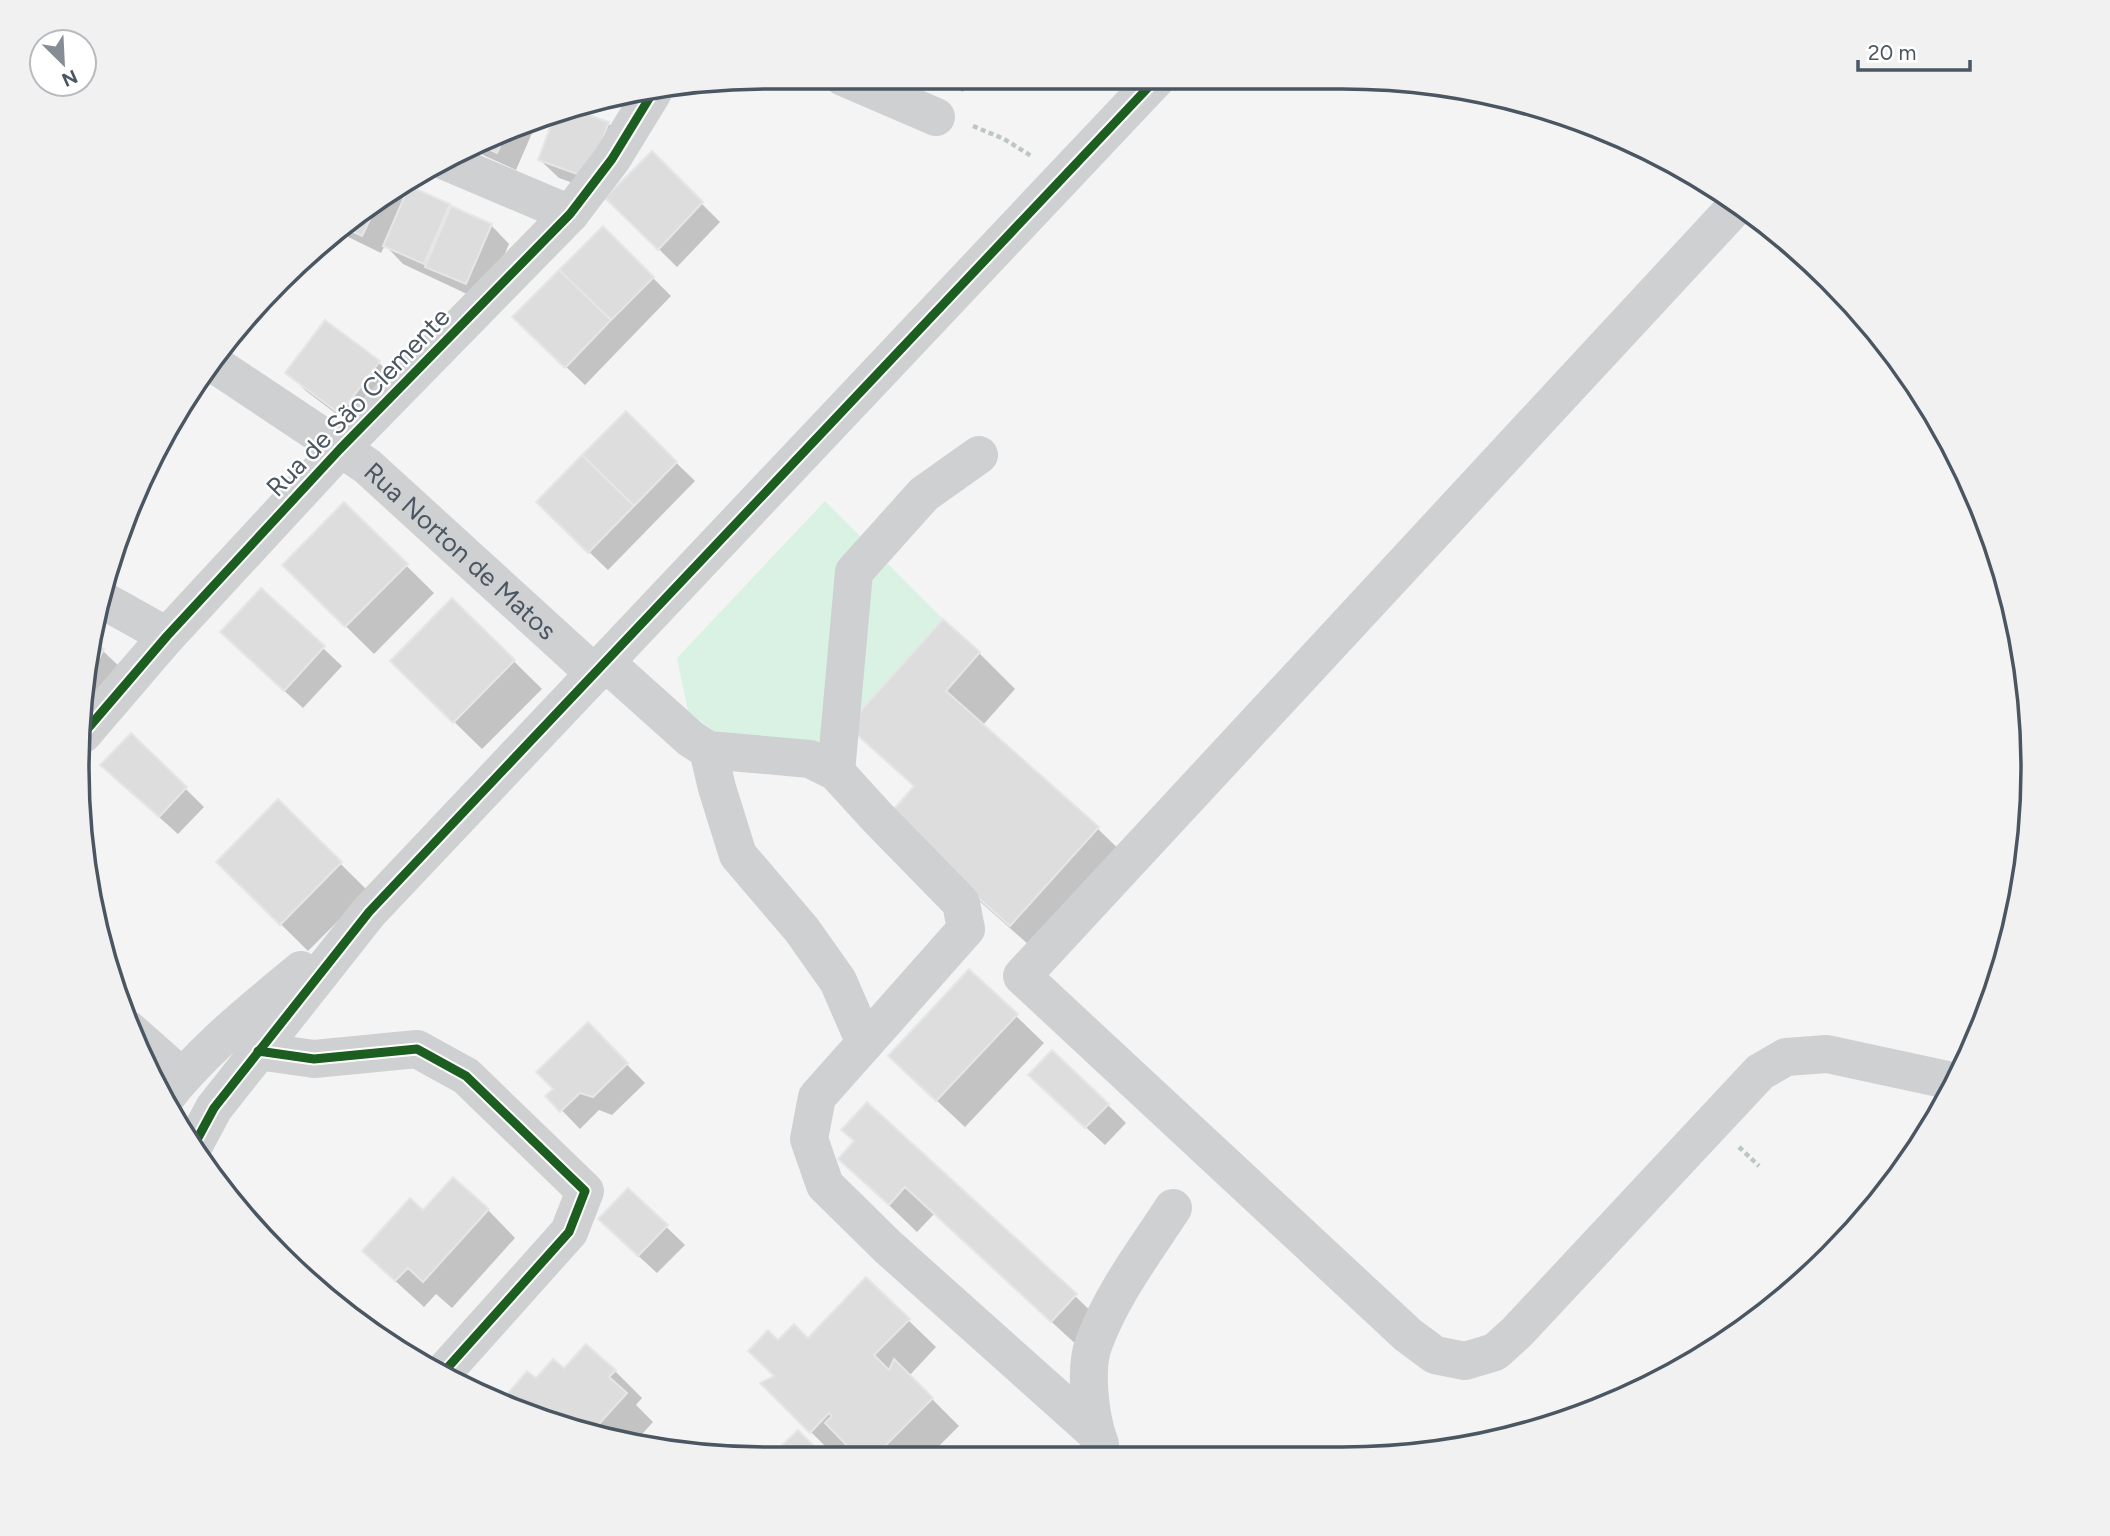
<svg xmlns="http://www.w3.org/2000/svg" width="2110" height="1536" font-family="Figtree,sans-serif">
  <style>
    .green { fill: #d9f2e3 }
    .shadow { fill: #0003 }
    .building { fill: #ddddde; stroke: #e5e6e7; stroke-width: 2 }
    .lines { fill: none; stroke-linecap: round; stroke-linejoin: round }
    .path { stroke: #bcc7c4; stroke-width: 4.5; stroke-dasharray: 5 3.5; stroke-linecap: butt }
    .minor { stroke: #ced0d2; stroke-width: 38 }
    .cycleway-casing { stroke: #fff; stroke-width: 13 }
    .cycleway { stroke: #1b5e20; stroke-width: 9 }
    .labels { text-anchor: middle; stroke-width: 5; stroke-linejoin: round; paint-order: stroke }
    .street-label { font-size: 26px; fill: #4a5661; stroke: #fff }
    .rim { fill: none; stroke: #4a5661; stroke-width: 3.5 }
  </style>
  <rect width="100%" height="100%" fill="#f4f4f4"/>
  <path class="green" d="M825 501 943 619 823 751 713 731 688 711 677 658Z"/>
  <path class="shadow" d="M935 77H971L963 92Z
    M566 108 608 123 626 142 607 195 559 178 540 160 558 111Z
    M539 117 516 170 483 155 473 146 503 130Z
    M652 154 720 222 677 267 607 198Z
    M398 186 407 195 449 206 452 209 491 225 509 244 484 302 403 264 385 245 381 253 340 233 384 193Z
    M603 228 671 296 585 385 533 335Z
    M326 322 379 363 398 381 359 431 306 391 288 373Z
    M626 414 695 481 608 570 556 520Z
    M344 504 434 593 374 654 284 565Z
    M261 590 342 666 303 708 241 651Z
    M452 600 542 689 482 749 392 661Z
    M90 644 103 651 122 669 83 732V677Z
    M979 653 1015 689 982 726 1098 829 1134 864 1047 961 925 853 915 788 850 726Z
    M131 735 204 807 178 834 121 783Z
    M278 802 368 891 308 951 218 862Z
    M969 971 1044 1043 965 1127 918 1083Z
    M587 1024 645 1083 612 1115 599 1110 580 1129 548 1096 555 1090Z
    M1049 1093 1108 1105 1126 1123 1105 1145Z
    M855 1142 1075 1296 1103 1323 1080 1348 934 1214 917 1232 840 1158Z
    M628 1190 685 1245 657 1273 619 1238Z
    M488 1210 515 1238 452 1308 436 1294 424 1307 392 1278 423 1213Z
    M908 1320 936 1347 909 1376 959 1426 929 1456 860 1457 850 1447 841 1457H836L763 1384 776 1377 778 1342 808 1340Z
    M564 1371H615L642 1398 636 1405 653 1422 634 1443 590 1436 510 1406 536 1381Z"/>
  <path class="building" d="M569 108 609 122 588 178 538 160 556 112Z
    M508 128 497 153 477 144 503 130Z
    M652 151 703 202 658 250 605 198Z
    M409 186 450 204 424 264 383 246Z
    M382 195 362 236 345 228Z
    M451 206 492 224 466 284 425 267Z
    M603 226 654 277 611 320 559 270Z
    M559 270 611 320 565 368 512 317Z
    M325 320 380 361 340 414 285 373Z
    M626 411 677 462 634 506 582 455Z
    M582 455 634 506 588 553 536 502Z
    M344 502 408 564 345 627 282 565Z
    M261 588 325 646 284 691 220 632Z
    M452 598 515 660 453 723 390 661Z
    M943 619 980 652 946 691 1099 827 1010 926 887 817 914 786 847 726Z
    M90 642 104 649 83 688V677Z
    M131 733 187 787 159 817 100 765Z
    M278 799 342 862 280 925 216 862Z
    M969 969 1018 1014 936 1101 888 1056Z
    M588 1022 628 1063 593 1097 580 1093 560 1112 545 1096 553 1089 536 1072Z
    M1052 1050 1109 1104 1085 1128 1028 1075Z
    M867 1102 1077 1294 1051 1322 905 1187 889 1205 838 1159 854 1141 841 1130Z
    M453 1177 489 1209 423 1282 408 1268 395 1281 362 1251 410 1198 423 1210Z
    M628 1188 668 1225 638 1256 598 1219Z
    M866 1277 910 1319 874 1355 889 1370 894 1359 933 1398 874 1457H858L825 1423 832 1416 829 1413 810 1433 760 1383 774 1376 748 1351 768 1330 778 1340 794 1324 808 1338Z
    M586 1344 616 1370 609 1377 627 1393 589 1435 507 1405 502 1400 527 1371 536 1378 553 1359 564 1368Z
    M798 1430 825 1457H775L772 1455Z
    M974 1451 989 1452 996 1456H956Z"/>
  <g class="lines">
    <path class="path" d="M973 126 1004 139 1033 157
      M1739 1147 1759 1166"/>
    <g class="minor">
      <path d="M843 77 936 117"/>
      <path d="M445 161 570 214"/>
      <path d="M1737 205 1022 976 1408 1335 1435 1355 1465 1361 1495 1352 1517 1332 1760 1072 1786 1057 1827 1054 1957 1082"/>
      <path id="s1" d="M214 364 367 466 595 674"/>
      <path d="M99 598 167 636"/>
      <path d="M605 662 691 739 708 750 717 788 738 855 802 930 838 981 865 1043 817 1097 809 1139 825 1185 888 1247 1096 1433"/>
      <path d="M83 734 167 636 340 449 570 214 612 159 653 92"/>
      <path d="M708 750 810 759 836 772 877 817 961 903 966 929 865 1043"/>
      <path d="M836 772 854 572 924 494 979 455"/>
      <path d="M129 1030 182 1077"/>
      <path d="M258 1051 314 1059 417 1049 466 1076 585 1191 569 1232 441 1375"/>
      <path d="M163 1101C202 1050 252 1011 301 970"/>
      <path d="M193 1147 214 1108 369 912 1158 77"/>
      <path d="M1100 1444C1090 1419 1084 1368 1094 1343 1112 1294 1145 1251 1173 1208"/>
    </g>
    <g class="cycleway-casing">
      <path id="cycleway" d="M83 734 167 636 340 449 570 214 612 159 653 92
        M258 1051 314 1059 417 1049 466 1076 585 1191 569 1232 441 1375
        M193 1147 214 1108 369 912 1158 77"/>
    </g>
    <use href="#cycleway" class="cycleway"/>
  </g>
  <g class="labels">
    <g class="street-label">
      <text transform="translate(358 402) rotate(-46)" y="9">Rua de São Clemente</text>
      <text dy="9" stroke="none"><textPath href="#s1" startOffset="310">Rua Norton de Matos</textPath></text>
    </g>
  </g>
  <path d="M0 0H2110V1536H0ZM768 89H1342A679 679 0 0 1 2021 768V768A679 679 0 0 1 1342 1447H768A679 679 0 0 1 89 768V768A679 679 0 0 1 768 89Z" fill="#f1f1f2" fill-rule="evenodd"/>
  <path class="rim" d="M768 89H1342A679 679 0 0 1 2021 768V768A679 679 0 0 1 1342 1447H768A679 679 0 0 1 89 768V768A679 679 0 0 1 768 89Z"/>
  <g transform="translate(63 63) rotate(156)"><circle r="33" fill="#ffffff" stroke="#b7bbc0" stroke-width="2"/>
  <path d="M0-5L12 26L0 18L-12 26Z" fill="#868d94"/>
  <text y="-10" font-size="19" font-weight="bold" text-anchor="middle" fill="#4a5661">N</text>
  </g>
  <path d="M1858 60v10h112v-10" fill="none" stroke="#4a5661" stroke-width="3.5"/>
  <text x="1868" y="60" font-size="21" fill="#4a5661" stroke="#ffffff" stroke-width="5" paint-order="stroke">20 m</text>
</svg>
